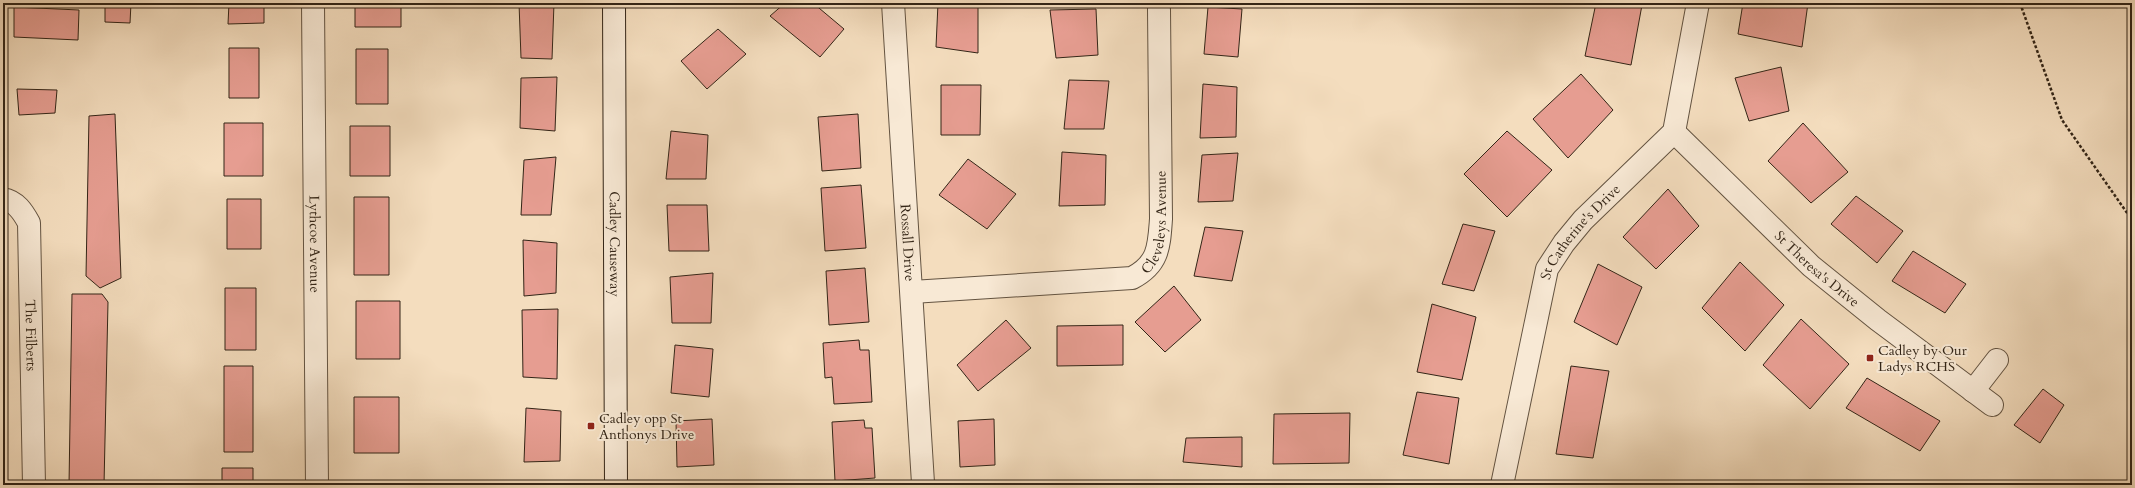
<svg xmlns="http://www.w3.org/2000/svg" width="2135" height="488" font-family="Cardo,serif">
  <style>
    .building { fill: #e69d91; stroke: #332517 }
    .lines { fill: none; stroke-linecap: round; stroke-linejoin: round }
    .street-casing { stroke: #635341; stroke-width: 24 }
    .secondary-casing { stroke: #332517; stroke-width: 24 }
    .path { stroke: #332517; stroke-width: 2.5; stroke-dasharray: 3 2; stroke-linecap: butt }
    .street { stroke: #f8e9d5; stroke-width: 22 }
    .secondary { stroke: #f8e9d5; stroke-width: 22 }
    .poi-dot { fill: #8f2418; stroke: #f8e9d5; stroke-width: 1.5 }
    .labels { text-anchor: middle; stroke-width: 4; stroke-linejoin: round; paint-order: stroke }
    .street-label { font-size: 14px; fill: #332517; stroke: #f8e9d5 }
    .poi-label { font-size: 14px; fill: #332517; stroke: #f8e9d5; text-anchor: start }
  </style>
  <rect width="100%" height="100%" fill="#f4ddbe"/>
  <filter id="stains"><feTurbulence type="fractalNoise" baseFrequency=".005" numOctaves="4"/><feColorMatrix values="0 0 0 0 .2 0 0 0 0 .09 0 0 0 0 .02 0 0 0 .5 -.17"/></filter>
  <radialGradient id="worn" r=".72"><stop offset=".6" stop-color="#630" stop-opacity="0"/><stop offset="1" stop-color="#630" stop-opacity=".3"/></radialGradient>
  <path class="building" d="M105 3H131L130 23 105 22Z
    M229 3H264V23L228 24Z
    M355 3H401V27H355Z
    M519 3H554L552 59 521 58Z
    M785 3H813L844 29 820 57 770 16Z
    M938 3H978V53L936 47Z
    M1596 3H1635L1642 5 1631 65 1585 56Z
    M1743 3H1808L1802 47 1738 34Z
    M14 7 79 10 78 40 14 37Z
    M1208 7 1242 9 1238 57 1204 54Z
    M1096 9 1098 55 1056 58 1050 10Z
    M718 29 746 54 707 89 681 61Z
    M229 48H259V98H229Z
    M356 49H388V104H356Z
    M1781 67 1789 111 1749 121 1735 78Z
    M1581 74 1613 110 1568 158 1533 119Z
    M557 77 555 131 520 128 521 78Z
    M1069 80 1109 81 1104 129H1064Z
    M1203 84 1237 87 1236 137 1200 138Z
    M941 85H981L980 135H941Z
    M17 89 57 90 55 113 19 115Z
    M115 114 121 278 100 288 86 276 89 116Z
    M858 114 861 168 822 171 818 117Z
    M224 123H263V176H224Z
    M1803 123 1848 172 1811 203 1768 161Z
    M350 126H390V176H350Z
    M671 131 708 135 706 179H666Z
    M1507 131 1552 170 1507 217 1464 174Z
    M1062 152 1106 155 1105 205 1059 206Z
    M1238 153 1233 201 1198 202 1202 155Z
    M556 157 551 215H521L524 160Z
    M968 159 1016 194 987 229 939 195Z
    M861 185 866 248 825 251 821 188Z
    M1668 189 1699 226 1656 269 1623 237Z
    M1856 196 1903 231 1877 263 1831 224Z
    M354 197H389V275H354Z
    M227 199H261V249H227Z
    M667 205H707L709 251H669Z
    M1463 224 1495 231 1474 291 1442 284Z
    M1205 227 1243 231 1232 281 1194 276Z
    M523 240 557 243 556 293 524 296Z
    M1913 251 1966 284 1945 313 1892 281Z
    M1740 262 1784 305 1745 351 1702 308Z
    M1598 264 1642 287 1617 345 1574 322Z
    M865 268 869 322 829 325 826 271Z
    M713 273 711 323H672L670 277Z
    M1174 286 1201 320 1165 352 1135 322Z
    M225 288H256V350H225Z
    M72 294H102L108 302 104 485H69Z
    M356 301H400V359H356Z
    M1432 304 1476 317 1462 380 1417 372Z
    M558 309 557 379 523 377 522 310Z
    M1801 319 1849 364 1810 409 1763 365Z
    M1006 320 1031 348 978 391 957 365Z
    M1123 325V365L1057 366V326Z
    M859 340 860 350H869L872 402 834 404 832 377 825 378 823 343Z
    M675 345 713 349 709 397 671 393Z
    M224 366H253V452H224Z
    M1571 366 1609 371 1593 458 1556 454Z
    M1867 378 1940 421 1920 451 1846 408Z
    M2043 389 2064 405 2040 443 2014 425Z
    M1417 392 1459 398 1449 464 1403 455Z
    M354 397H399V453H354Z
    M526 408 561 411 560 461 524 462Z
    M1350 413 1349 463 1273 464 1274 414Z
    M712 419 714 465 677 467 676 421Z
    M994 419 995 465 960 467 958 421Z
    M864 420 865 428H872L875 478 835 481 832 422Z
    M1242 437V467L1183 462 1186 438Z
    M222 468H253V485H222Z"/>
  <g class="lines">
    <g class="street-casing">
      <g id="street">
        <path id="s1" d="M313 3 317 485"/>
        <path id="s2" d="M893 3 923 483"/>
        <path id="s3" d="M1674 132 1811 266 1878 320 1992 405"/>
        <path id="s4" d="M3 199C16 201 23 212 29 223L34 485"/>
        <path id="s5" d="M912 292 1132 278C1159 264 1159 246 1161 219L1159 10"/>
        <path d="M1973 391 1997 360"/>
        <path id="s6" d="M1502 485 1547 269 1564 243 1583 220 1674 132 1698 3"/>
      </g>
    </g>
    <g class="secondary-casing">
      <g id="secondary">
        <path id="s7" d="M614 3 616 485"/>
      </g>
    </g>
    <path class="path" d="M2020 3 2062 120 2132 220
      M2075 485 2132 482"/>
    <use href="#street" class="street"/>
    <use href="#secondary" class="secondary"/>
  </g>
  <g class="poi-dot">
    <rect x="1866" y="354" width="8" height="8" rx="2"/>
    <rect x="587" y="422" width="8" height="8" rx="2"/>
  </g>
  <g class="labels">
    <g class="street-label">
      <text dy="5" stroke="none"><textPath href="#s5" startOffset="286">Cleveleys Avenue</textPath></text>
      <text dy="5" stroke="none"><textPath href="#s6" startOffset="270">St Catherine's Drive</textPath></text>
      <text dy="5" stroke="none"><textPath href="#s2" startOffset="240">Rossall Drive</textPath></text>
      <text dy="5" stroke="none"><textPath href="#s1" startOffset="241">Lythcoe Avenue</textPath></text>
      <text dy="5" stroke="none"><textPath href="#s7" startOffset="241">Cadley Causeway</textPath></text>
      <text dy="5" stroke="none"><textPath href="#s3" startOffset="198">St Theresa's Drive</textPath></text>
      <text dy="5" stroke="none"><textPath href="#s4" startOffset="149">The Filberts</textPath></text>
    </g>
    <g class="poi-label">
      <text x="1878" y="355">Cadley by Our<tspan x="1878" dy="16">Ladys RCHS</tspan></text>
      <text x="599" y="423">Cadley opp St<tspan x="599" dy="16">Anthonys Drive</tspan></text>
    </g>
  </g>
  <rect width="2135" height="488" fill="none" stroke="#f4ddbe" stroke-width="16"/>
  <rect x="4" y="4" width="2127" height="480" fill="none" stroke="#332517" stroke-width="2"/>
  <rect x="8" y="8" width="2119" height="472" fill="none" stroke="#332517"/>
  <rect width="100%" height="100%" filter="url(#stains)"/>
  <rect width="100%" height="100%" fill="url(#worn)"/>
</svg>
